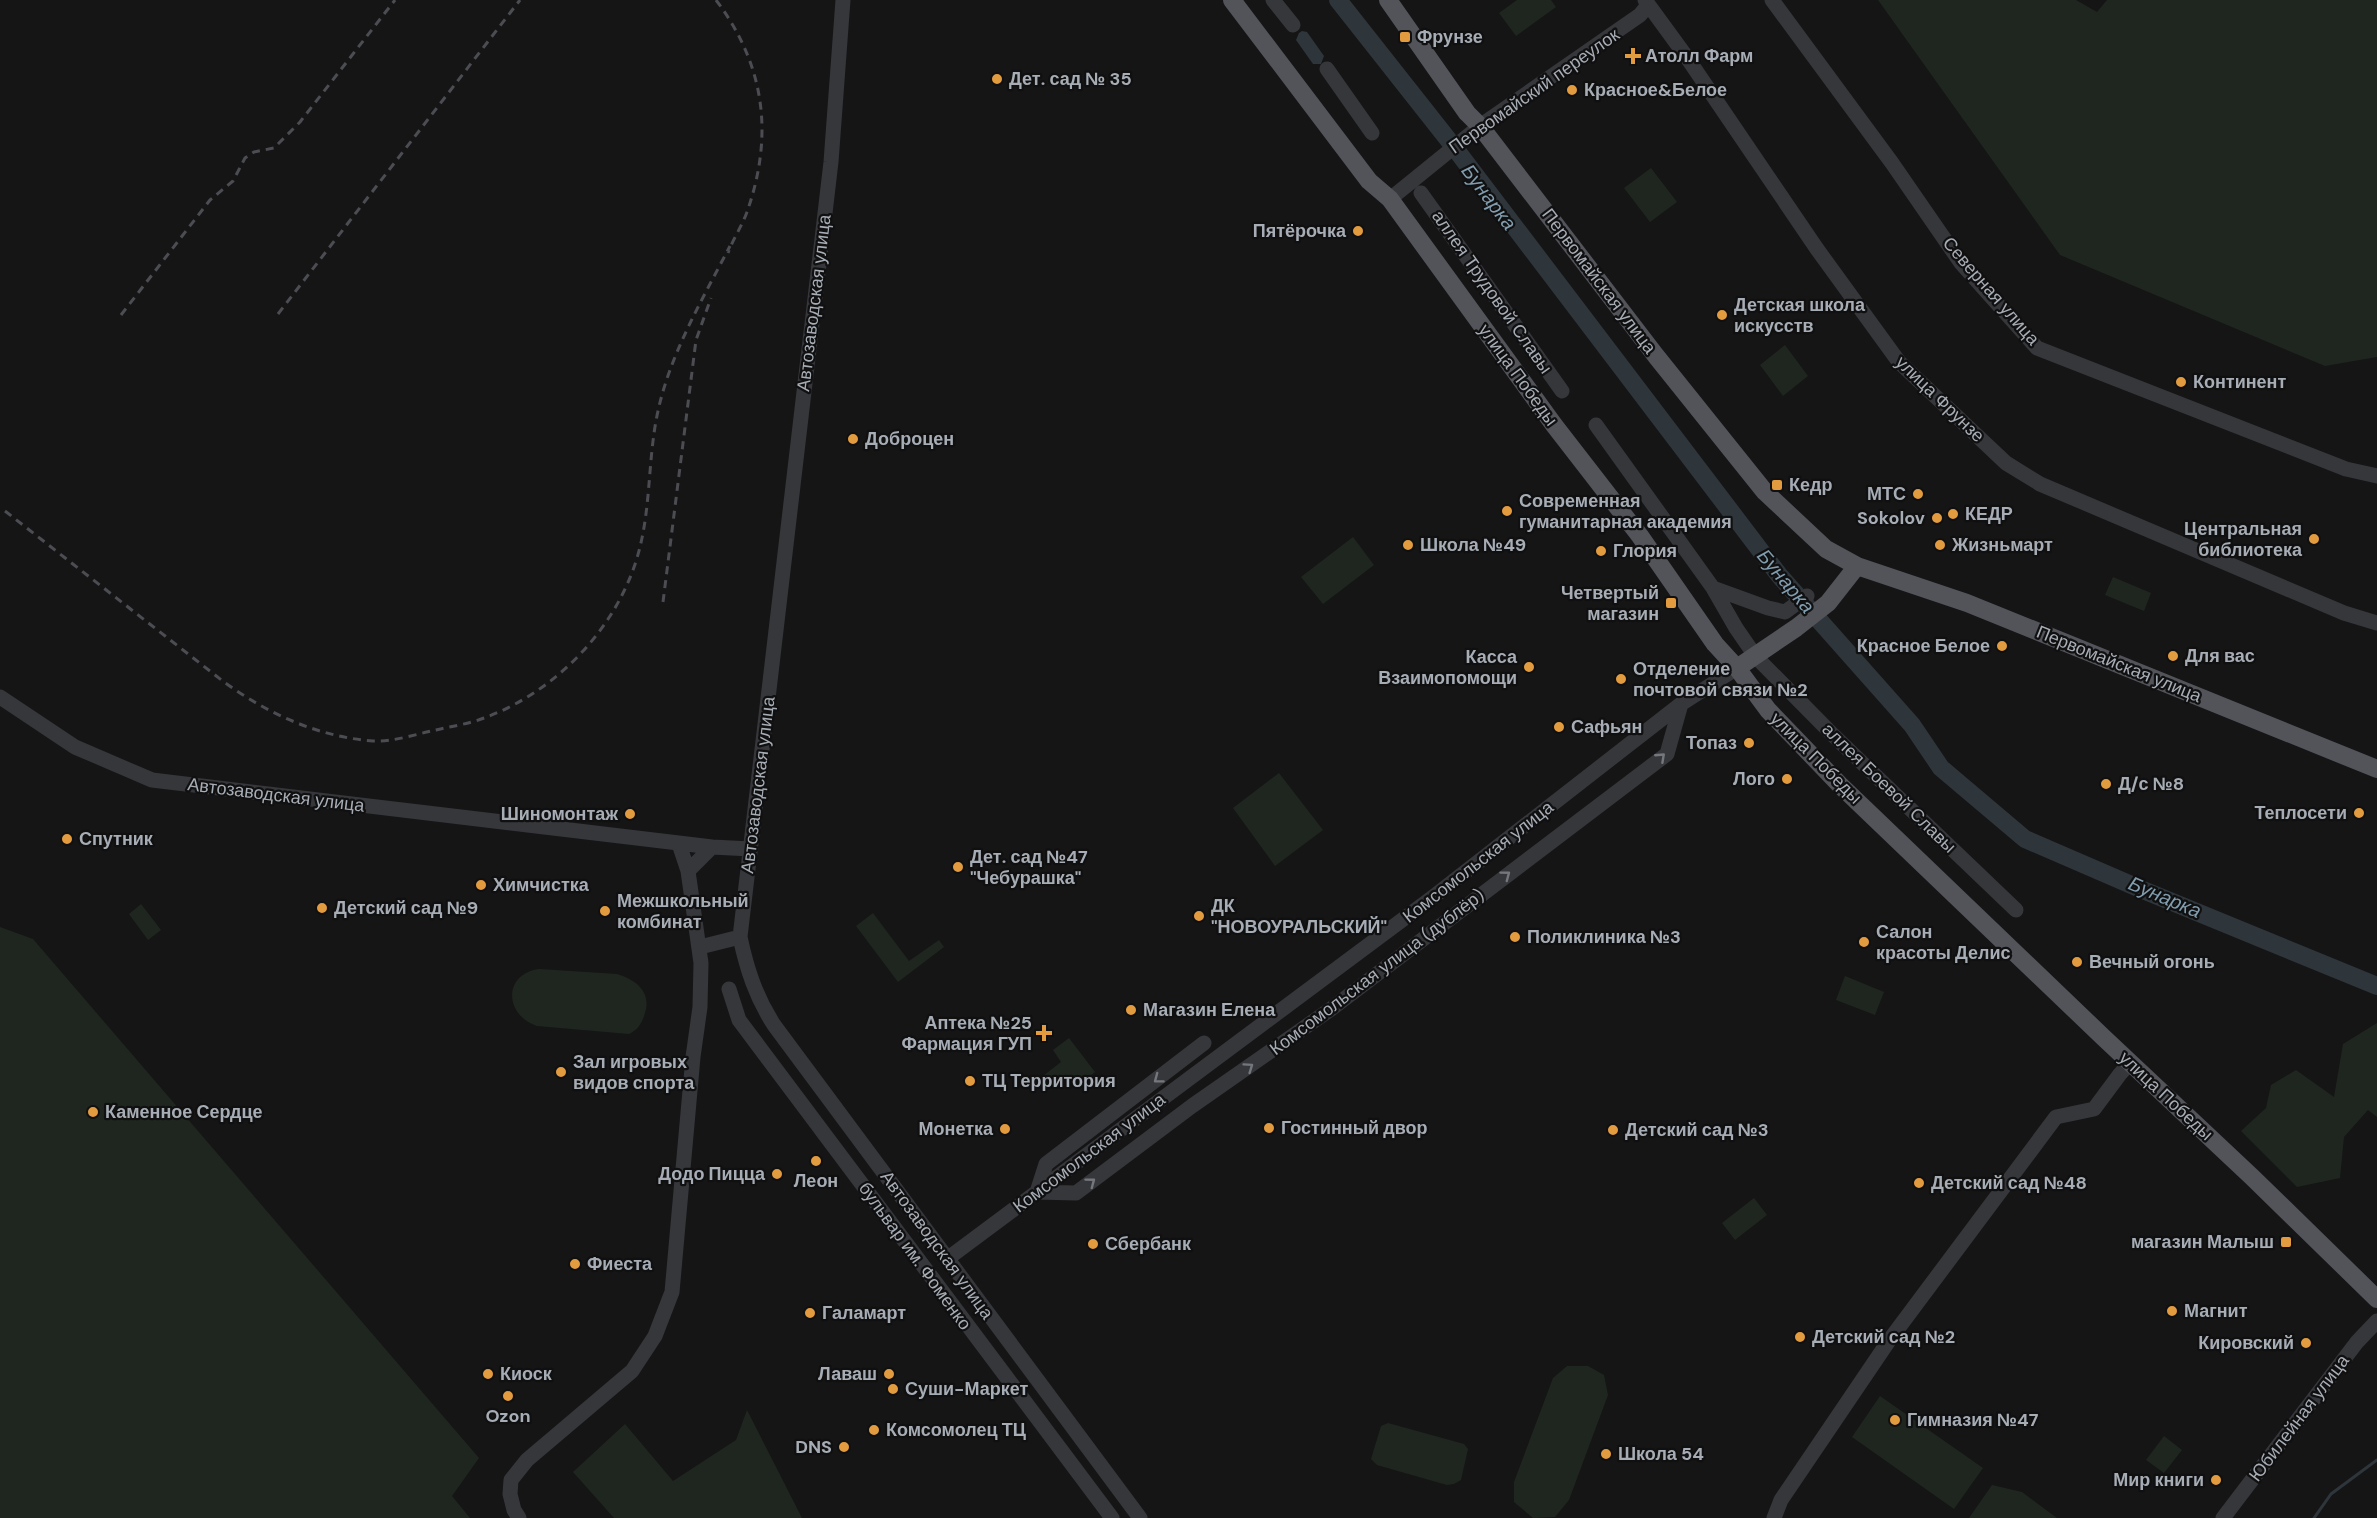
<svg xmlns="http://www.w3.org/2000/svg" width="2377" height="1518" font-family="'DM Sans',sans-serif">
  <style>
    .green { fill: #1f261f }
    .water { fill: #2e363b }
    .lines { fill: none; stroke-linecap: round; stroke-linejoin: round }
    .stream { stroke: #2e363b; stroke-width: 3 }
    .river { stroke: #2e363b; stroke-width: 18 }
    .minor { stroke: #36373b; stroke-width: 15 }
    .major { stroke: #52545a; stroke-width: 18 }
    .rail { stroke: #4b4d52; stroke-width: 3; stroke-dasharray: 8 6; stroke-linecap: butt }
    .oneway { stroke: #74787e }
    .poi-dot { fill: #e39b40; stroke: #101011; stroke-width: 2 }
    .labels { text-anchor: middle; stroke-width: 4.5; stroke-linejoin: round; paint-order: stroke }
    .poi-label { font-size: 18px; font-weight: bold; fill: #a7adb5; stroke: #101011; text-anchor: start }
    .street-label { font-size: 18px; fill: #a7adb5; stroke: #101011 }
    .water-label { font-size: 20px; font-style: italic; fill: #819dae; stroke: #101011 }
  </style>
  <rect width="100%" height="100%" fill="#151516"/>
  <path class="green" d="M1517 0H1551L1556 7 1516 36 1499 13Z
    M1878 0H2076L2097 12 2107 0H2377V357L2325 366 2060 255Z
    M1651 168 1677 202 1650 222 1624 188Z
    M1785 345 1808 376 1783 396 1760 365Z
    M1353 537 1374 565 1323 604 1301 577Z
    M2113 577 2151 593 2144 611 2105 595Z
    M1279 773 1323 830 1275 866 1233 808Z
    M141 904 161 930 148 940 129 914Z
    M873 913 909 961 939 940 944 947 898 982 856 926Z
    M0 927 33 939 479 1458 452 1496 470 1518H0Z
    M539 969 617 974C637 980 653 993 644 1016 641 1025 637 1030 629 1034L537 1026C504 1015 503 974 539 969Z
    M1845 976 1884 992 1875 1015 1836 1000Z
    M2377 1023V1117L2368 1110 2344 1137 2340 1178 2297 1187 2241 1131 2266 1108 2271 1085 2296 1070 2334 1097 2343 1044Z
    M1069 1038 1095 1072 1079 1084 1071 1075 1053 1089 1043 1076 1061 1062 1053 1050Z
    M1754 1198 1767 1215 1735 1240 1722 1223Z
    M1567 1366H1588L1604 1375 1608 1395 1569 1500 1555 1517 1533 1518 1514 1502V1482L1553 1378Z
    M1880 1396 1983 1468 1954 1509 1852 1437Z
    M747 1410 802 1518H614L573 1472 625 1424 673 1481 736 1440Z
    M1388 1423 1464 1444 1468 1449 1461 1480 1454 1484 1447 1485 1377 1465 1371 1459 1381 1426Z
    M2164 1436 2182 1450 2164 1473 2146 1460Z
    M1992 1485 2022 1492 2057 1518H1969Z"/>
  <path class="water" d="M1302 31 1307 32 1324 56 1321 64H1313L1296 40 1299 33Z"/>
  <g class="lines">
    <path class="stream" d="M2314 1518 2331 1494 2377 1460"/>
    <path class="river" d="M1338 0 1454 147 1779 575 1912 725 1941 768 2025 839 2143 890 2377 986"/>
    <path class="minor" d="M843 0 831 162 740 937C747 970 756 997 774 1025L1140 1518
      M1273 0 1293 25
      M1645 0 1688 59 1817 249 1899 362 2006 463 2040 484 2344 613 2377 623
      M1772 0 1892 163 1961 263 2037 348 2346 469 2377 476
      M1327 69 1372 133
      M1421 193 1562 391
      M1390 199 1480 126 1640 15 1648 5
      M1596 425 1713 588 1736 628 1756 657 1833 735 2016 910
      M1713 588 1768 608 1785 612 1807 596
      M0 697 75 747 152 780 712 847
      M688 871 712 847 751 849
      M700 947 740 937
      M729 989 739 1020 1112 1518
      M1037 1192 1076 1193 1192 1106 1331 1009 1667 754 1681 704
      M1037 1192 1046 1164 1204 1043
      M947 1259 1433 897 1681 704 1737 668
      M519 1518 514 1510 510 1494 511 1480 527 1460 632 1371 655 1336 672 1292 693 1057 700 1007 701 963 688 871 679 844
      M1774 1518 1781 1500 1888 1342 2056 1117 2094 1109 2120 1074 2130 1063
      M2223 1518 2357 1342 2377 1321"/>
    <path class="major" d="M1232 0 1369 181 1390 199 1554 425 1640 536 1715 644 1737 668 1768 710 1840 785 2104 1038 2252 1177 2377 1299
      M1388 0 1467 113 1480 126 1656 356 1765 492 1826 549 1857 566 1967 603 2377 769
      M1737 668 1796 628 1828 603 1857 566"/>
    <path class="rail" d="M716 0C765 65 774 135 747 212 742 226 733 239 728 253
      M278 314 520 0
      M121 315 210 200 233 181 245 158 254 152 274 148 300 122 395 0
      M5 511 224 682C268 714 319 737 373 741 394 742 416 734 436 730 452 726 469 724 484 718 561 690 626 619 642 538 650 500 649 459 656 421 667 359 701 302 730 246
      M663 602 696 340 711 298"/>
  </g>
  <defs><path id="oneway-chevron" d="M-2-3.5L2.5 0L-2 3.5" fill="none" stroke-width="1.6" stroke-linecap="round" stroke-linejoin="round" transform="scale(1.5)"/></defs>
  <g class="oneway">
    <use href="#oneway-chevron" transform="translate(1661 757) rotate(-43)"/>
    <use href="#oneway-chevron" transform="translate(1506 875) rotate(-37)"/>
    <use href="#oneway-chevron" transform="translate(1249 1067) rotate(-35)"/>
    <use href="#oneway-chevron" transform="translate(1158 1079) rotate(143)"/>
    <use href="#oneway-chevron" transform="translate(1091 1182) rotate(-37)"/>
  </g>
  <g class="poi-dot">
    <rect x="1399" y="31" width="12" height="12" rx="3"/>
    <path d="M1630 47h6v6h6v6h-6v6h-6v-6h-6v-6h6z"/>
    <circle cx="997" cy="79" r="6"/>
    <circle cx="1572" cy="90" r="6"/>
    <circle cx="1358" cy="231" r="6"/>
    <circle cx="1722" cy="315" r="6"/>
    <circle cx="2181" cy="382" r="6"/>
    <circle cx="853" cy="439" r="6"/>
    <rect x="1771" y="479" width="12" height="12" rx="3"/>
    <circle cx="1918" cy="494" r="6"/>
    <circle cx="1507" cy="511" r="6"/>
    <circle cx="1953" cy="514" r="6"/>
    <circle cx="1937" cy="518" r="6"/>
    <circle cx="2314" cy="539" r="6"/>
    <circle cx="1408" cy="545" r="6"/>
    <circle cx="1940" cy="545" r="6"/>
    <circle cx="1601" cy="551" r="6"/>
    <rect x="1665" y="597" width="12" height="12" rx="3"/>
    <circle cx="2002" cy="646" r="6"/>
    <circle cx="2173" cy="656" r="6"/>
    <circle cx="1529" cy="667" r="6"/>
    <circle cx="1621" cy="679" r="6"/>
    <circle cx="1559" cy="727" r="6"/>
    <circle cx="1749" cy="743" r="6"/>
    <circle cx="1787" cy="779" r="6"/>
    <circle cx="2106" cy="784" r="6"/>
    <circle cx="2359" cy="813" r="6"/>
    <circle cx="630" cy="814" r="6"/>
    <circle cx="67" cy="839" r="6"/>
    <circle cx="958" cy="867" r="6"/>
    <circle cx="481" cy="885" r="6"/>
    <circle cx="322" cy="908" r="6"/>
    <circle cx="605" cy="911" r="6"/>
    <circle cx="1199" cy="916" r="6"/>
    <circle cx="1515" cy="937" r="6"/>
    <circle cx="1864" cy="942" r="6"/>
    <circle cx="2077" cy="962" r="6"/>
    <circle cx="1131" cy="1010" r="6"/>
    <path d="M1041 1024h6v6h6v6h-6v6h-6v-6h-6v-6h6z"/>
    <circle cx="561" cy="1072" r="6"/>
    <circle cx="970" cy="1081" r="6"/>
    <circle cx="93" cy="1112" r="6"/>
    <circle cx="1269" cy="1128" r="6"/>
    <circle cx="1005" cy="1129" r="6"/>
    <circle cx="1613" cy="1130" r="6"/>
    <circle cx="816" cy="1161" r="6"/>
    <circle cx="777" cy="1174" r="6"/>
    <circle cx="1919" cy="1183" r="6"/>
    <rect x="2280" y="1236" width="12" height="12" rx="3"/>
    <circle cx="1093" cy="1244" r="6"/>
    <circle cx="575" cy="1264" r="6"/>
    <circle cx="2172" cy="1311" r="6"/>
    <circle cx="810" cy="1313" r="6"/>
    <circle cx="1800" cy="1337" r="6"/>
    <circle cx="2306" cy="1343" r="6"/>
    <circle cx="488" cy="1374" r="6"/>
    <circle cx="889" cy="1374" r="6"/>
    <circle cx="893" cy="1389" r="6"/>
    <circle cx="508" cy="1396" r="6"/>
    <circle cx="1895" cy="1420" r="6"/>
    <circle cx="874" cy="1430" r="6"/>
    <circle cx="844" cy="1447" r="6"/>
    <circle cx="1606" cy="1454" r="6"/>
    <circle cx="2216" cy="1480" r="6"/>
  </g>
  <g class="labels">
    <g class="poi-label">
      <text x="1417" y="43">Фрунзе</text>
      <text x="1645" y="62">Атолл Фарм</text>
      <text x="1009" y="85">Дет. сад № 35</text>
      <text x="1584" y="96">Красное&amp;Белое</text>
      <text x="1346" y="237" text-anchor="end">Пятёрочка</text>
      <text x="1734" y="311">Детская школа<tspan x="1734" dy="21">искусств</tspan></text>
      <text x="2193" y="388">Континент</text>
      <text x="865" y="445">Доброцен</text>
      <text x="1789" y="491">Кедр</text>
      <text x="1906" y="500" text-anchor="end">МТС</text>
      <text x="1519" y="507">Современная<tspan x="1519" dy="21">гуманитарная академия</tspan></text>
      <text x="1965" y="520">КЕДР</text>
      <text x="1925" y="524" text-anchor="end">Sokolov</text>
      <text x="2302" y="535" text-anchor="end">Центральная<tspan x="2302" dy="21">библиотека</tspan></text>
      <text x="1420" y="551">Школа №49</text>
      <text x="1952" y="551">Жизньмарт</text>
      <text x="1613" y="557">Глория</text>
      <text x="1659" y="599" text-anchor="end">Четвертый<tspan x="1659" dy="21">магазин</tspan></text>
      <text x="1990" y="652" text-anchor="end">Красное Белое</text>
      <text x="2185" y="662">Для вас</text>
      <text x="1517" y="663" text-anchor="end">Касса<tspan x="1517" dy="21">Взаимопомощи</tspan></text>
      <text x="1633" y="675">Отделение<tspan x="1633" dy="21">почтовой связи №2</tspan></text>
      <text x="1571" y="733">Сафьян</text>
      <text x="1737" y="749" text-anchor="end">Топаз</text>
      <text x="1775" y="785" text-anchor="end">Лого</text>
      <text x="2118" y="790">Д/с №8</text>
      <text x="2347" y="819" text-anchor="end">Теплосети</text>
      <text x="618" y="820" text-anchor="end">Шиномонтаж</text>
      <text x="79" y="845">Спутник</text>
      <text x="970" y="863">Дет. сад №47<tspan x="970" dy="21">"Чебурашка"</tspan></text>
      <text x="493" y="891">Химчистка</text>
      <text x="617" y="907">Межшкольный<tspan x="617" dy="21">комбинат</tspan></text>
      <text x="1211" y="912">ДК<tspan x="1211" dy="21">"НОВОУРАЛЬСКИЙ"</tspan></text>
      <text x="334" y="914">Детский сад №9</text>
      <text x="1876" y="938">Салон<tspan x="1876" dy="21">красоты Делис</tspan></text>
      <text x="1527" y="943">Поликлиника №3</text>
      <text x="2089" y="968">Вечный огонь</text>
      <text x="1143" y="1016">Магазин Елена</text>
      <text x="1032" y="1029" text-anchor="end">Аптека №25<tspan x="1032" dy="21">Фармация ГУП</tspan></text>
      <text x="573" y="1068">Зал игровых<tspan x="573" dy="21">видов спорта</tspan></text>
      <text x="982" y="1087">ТЦ Территория</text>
      <text x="105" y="1118">Каменное Сердце</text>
      <text x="1281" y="1134">Гостинный двор</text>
      <text x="993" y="1135" text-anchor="end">Монетка</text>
      <text x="1625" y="1136">Детский сад №3</text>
      <text x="765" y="1180" text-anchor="end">Додо Пицца</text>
      <text x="816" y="1187" text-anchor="middle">Леон</text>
      <text x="1931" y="1189">Детский сад №48</text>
      <text x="2274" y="1248" text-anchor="end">магазин Малыш</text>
      <text x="1105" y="1250">Сбербанк</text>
      <text x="587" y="1270">Фиеста</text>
      <text x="2184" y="1317">Магнит</text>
      <text x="822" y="1319">Галамарт</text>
      <text x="1812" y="1343">Детский сад №2</text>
      <text x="2294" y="1349" text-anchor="end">Кировский</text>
      <text x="500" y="1380">Киоск</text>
      <text x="877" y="1380" text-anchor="end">Лаваш</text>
      <text x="905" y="1395">Суши-Маркет</text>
      <text x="508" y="1422" text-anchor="middle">Ozon</text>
      <text x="1907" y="1426">Гимназия №47</text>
      <text x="886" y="1436">Комсомолец ТЦ</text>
      <text x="832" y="1453" text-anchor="end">DNS</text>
      <text x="1618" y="1460">Школа 54</text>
      <text x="2204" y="1486" text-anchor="end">Мир книги</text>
    </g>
    <g class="street-label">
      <text transform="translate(1534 91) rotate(-35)" y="6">Первомайский переулок</text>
      <text transform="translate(1599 281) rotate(53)" y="6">Первомайская улица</text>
      <text transform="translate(1991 291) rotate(49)" y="6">Северная улица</text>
      <text transform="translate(1492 292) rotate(55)" y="6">аллея Трудовой Славы</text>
      <text transform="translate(814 303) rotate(-83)" y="6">Автозаводская улица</text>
      <text transform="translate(1518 375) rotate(54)" y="6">улица Победы</text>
      <text transform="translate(1940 399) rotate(44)" y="6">улица Фрунзе</text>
      <text transform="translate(2119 664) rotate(22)" y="6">Первомайская улица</text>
      <text transform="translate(1816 758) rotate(45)" y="6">улица Победы</text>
      <text transform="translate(758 785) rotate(-83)" y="6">Автозаводская улица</text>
      <text transform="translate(1889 788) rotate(44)" y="6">аллея Боевой Славы</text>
      <text transform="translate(276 795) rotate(7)" y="6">Автозаводская улица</text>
      <text transform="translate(1478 862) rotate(-38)" y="6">Комсомольская улица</text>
      <text transform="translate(1377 972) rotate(-37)" y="6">Комсомольская улица (дублёр)</text>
      <text transform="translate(2166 1096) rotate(43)" y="6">улица Победы</text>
      <text transform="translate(1089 1153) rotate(-37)" y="6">Комсомольская улица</text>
      <text transform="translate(937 1245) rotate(54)" y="6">Автозаводская улица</text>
      <text transform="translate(915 1256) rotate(54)" y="6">бульвар им. Фоменко</text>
      <text transform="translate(2299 1418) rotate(-53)" y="6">Юбилейная улица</text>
    </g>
    <g class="water-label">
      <text transform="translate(1489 197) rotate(53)" y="7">Бунарка</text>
      <text transform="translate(1786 581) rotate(50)" y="7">Бунарка</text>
      <text transform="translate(2165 897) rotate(23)" y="7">Бунарка</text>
    </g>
  </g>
</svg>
